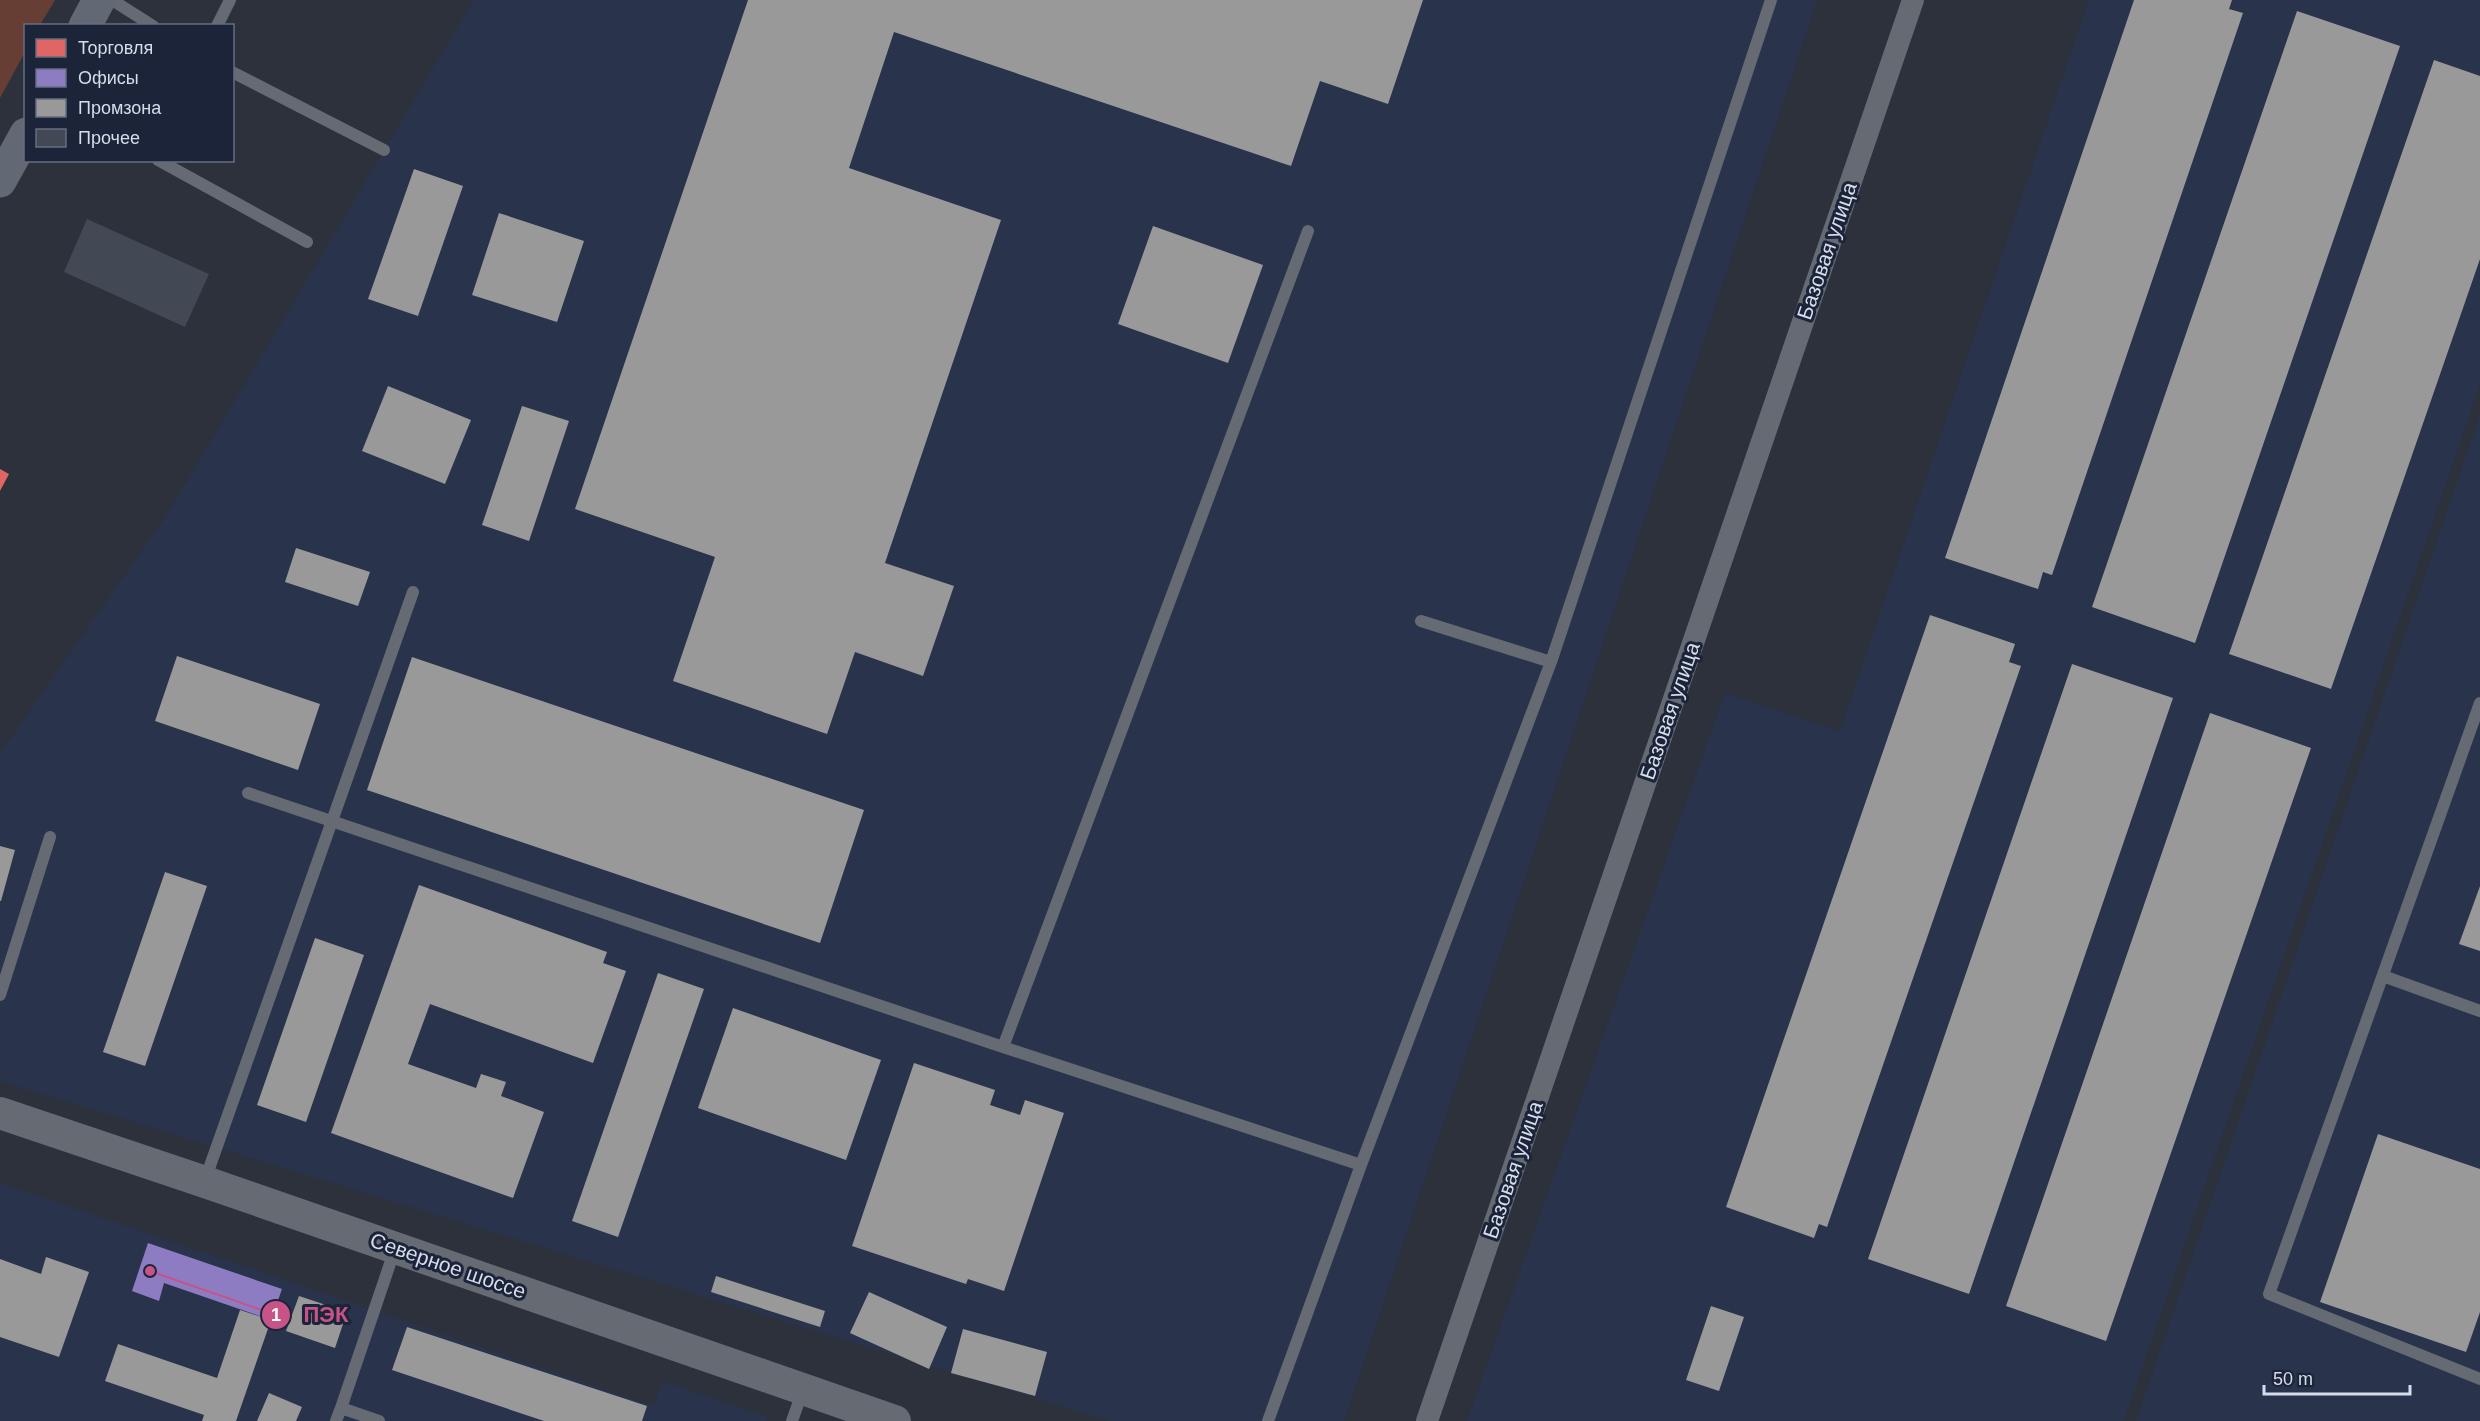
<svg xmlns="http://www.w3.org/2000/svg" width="2480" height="1421" font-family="Helvetica,sans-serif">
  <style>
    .built { fill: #29344c }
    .green { fill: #663e34 }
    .shops { fill: #e06666 }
    .offices { fill: #8e7cc3 }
    .industry { fill: #999 }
    .building { fill: #424854 }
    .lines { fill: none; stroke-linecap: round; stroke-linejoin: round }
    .lane { stroke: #666a73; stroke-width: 12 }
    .street { stroke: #666a73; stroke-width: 22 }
    .secondary { stroke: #666a73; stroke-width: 32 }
    .primary { stroke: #626874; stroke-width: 33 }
    .labels { text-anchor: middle; stroke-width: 6; stroke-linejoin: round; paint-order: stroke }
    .street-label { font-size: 21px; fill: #d6dcea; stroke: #1b2439 }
    .leader { fill: none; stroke: #c85386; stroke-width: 2 }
    .callout-dot { fill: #c85386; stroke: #1b2439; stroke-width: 2 }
    .mark-label { font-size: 18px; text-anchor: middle; font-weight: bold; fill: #fff }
    .callout-label { font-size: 22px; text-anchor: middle; font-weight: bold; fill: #c85386; stroke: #1b2439; stroke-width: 6; stroke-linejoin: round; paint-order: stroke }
  </style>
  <rect width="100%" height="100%" fill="#2c313c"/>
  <path class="built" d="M474 0H1817L1344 1421H1110L0 1081V753L165 518Z
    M2089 0H2480V384L2124 1421H1467L1725 693 1840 731Z
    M2480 415V1421H2136Z
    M0 1183 654 1406 663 1381 768 1417 766 1421H0Z"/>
  <path class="green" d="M0 0H55L40 25 26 26 25 52 0 98Z"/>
  <path class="shops" d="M0 469 9 474 0 491Z"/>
  <path class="offices" d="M148 1243 282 1289 271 1320 164 1283 159 1301 132 1291Z"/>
  <path class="industry" d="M748 0H1423L1388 104 1320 81 1291 166 894 32 849 168 1001 220 885 563 954 586 923 676 855 652 827 734 673 681 715 557 575 509Z
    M2134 0H2232L2229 9 2243 13 2052 575 2043 572 2038 589 1945 558Z
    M2297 11 2400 46 2195 643 2092 607Z
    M2434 60 2480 76V259L2331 689 2229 654Z
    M414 169 463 186 418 316 368 299Z
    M499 213 584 241 557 322 472 295Z
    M1153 226 1263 265 1228 363 1118 324Z
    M388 386 471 420 445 484 362 451Z
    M522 406 569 421 529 541 482 525Z
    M296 548 370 572 358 606 285 582Z
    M1930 615 2015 644 2009 662 2021 666 1827 1227 1819 1224 1814 1238 1726 1207Z
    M177 656 320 704 298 770 155 721Z
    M412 657 864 810 820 943 367 790Z
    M2072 664 2173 698 1969 1294 1868 1259Z
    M2210 713 2311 748 2106 1341 2006 1306Z
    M0 846 15 850 1 901H0Z
    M165 872 207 886 145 1066 103 1052Z
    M419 885 607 952 603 963 626 971 593 1063 430 1004 408 1064 476 1088 481 1074 506 1082 501 1096 544 1112 513 1198 331 1133Z
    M2480 886V951L2459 944Z
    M315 938 364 955 306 1122 257 1105Z
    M658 973 704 989 618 1237 572 1221Z
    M733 1008 881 1060 846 1160 698 1108Z
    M914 1063 995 1090 990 1105 1020 1115 1025 1100 1064 1113 1004 1291 968 1279 966 1284 852 1246Z
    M2378 1134 2480 1169V1312L2466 1352 2320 1302Z
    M46 1257 89 1272 59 1357 0 1337V1259L41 1274Z
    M716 1276 825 1311 820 1327 711 1292Z
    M869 1292 947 1327 929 1369 850 1333Z
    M299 1296 347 1312 335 1348 286 1331Z
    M1711 1306 1744 1317 1719 1391 1686 1380Z
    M240 1310 271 1320 236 1421H202L204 1415 105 1381 118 1344 217 1378Z
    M407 1327 647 1406 642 1421H544L392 1370Z
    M963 1329 1047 1352 1035 1396 951 1373Z
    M269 1393 302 1407 296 1421H257Z"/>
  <path class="building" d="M87 219 209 274 185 327 64 272Z"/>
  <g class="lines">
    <path class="lane" d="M112 0 153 26
      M217 26 230 0
      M232 72 384 150
      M158 160 307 242
      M1421 621 1551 662
      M2480 703 2269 1294 2480 1379
      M248 793 1003 1047 1361 1165
      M2383 976 2480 1011
      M0 995 50 837
      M1003 1047 1308 231
      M205 1180 413 592
      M336 1421 341 1408
      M379 1421 341 1408 395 1249
      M792 1421 803 1390
      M1268 1421 1361 1165 1551 662 1771 0"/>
    <path class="street" d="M1427 1421 1913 0"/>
    <path class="secondary" d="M0 1113 205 1182 895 1421"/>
    <path class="primary" d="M85 26 99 0
      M0 181 26 134"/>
  </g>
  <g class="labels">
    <g class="street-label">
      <text transform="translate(1827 251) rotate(-71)" y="7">Базовая улица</text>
      <text transform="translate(1670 711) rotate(-71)" y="7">Базовая улица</text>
      <text transform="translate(1513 1170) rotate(-71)" y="7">Базовая улица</text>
      <text transform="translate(448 1266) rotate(19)" y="7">Северное шоссе</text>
    </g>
  </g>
  <path class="leader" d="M150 1271L276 1315"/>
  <g class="callout-dot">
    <circle cx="150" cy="1271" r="6"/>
    <circle cx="276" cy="1315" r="15"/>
  </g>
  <g class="mark-label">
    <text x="276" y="1321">1</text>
  </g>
  <g class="callout-label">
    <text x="326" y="1322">ПЭК</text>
  </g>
  <rect x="24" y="24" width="210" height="138" fill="#1b2439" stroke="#666e80" stroke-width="1.5"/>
  <rect x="36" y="39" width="30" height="18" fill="#e06666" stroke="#666e80" stroke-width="1.5"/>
  <text x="78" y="54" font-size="18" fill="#d6dcea">Торговля</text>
  <rect x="36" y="69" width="30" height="18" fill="#8e7cc3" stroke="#666e80" stroke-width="1.5"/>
  <text x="78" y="84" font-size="18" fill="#d6dcea">Офисы</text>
  <rect x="36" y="99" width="30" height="18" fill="#999999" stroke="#666e80" stroke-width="1.5"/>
  <text x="78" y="114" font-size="18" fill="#d6dcea">Промзона</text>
  <rect x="36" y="129" width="30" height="18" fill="#424854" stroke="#666e80" stroke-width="1.5"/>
  <text x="78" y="144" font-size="18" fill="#d6dcea">Прочее</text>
  <path d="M2264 1385v9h146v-9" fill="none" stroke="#d6dcea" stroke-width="3"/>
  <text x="2273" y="1385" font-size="18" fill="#d6dcea" stroke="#1b2439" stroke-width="4.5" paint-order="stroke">50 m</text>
</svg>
